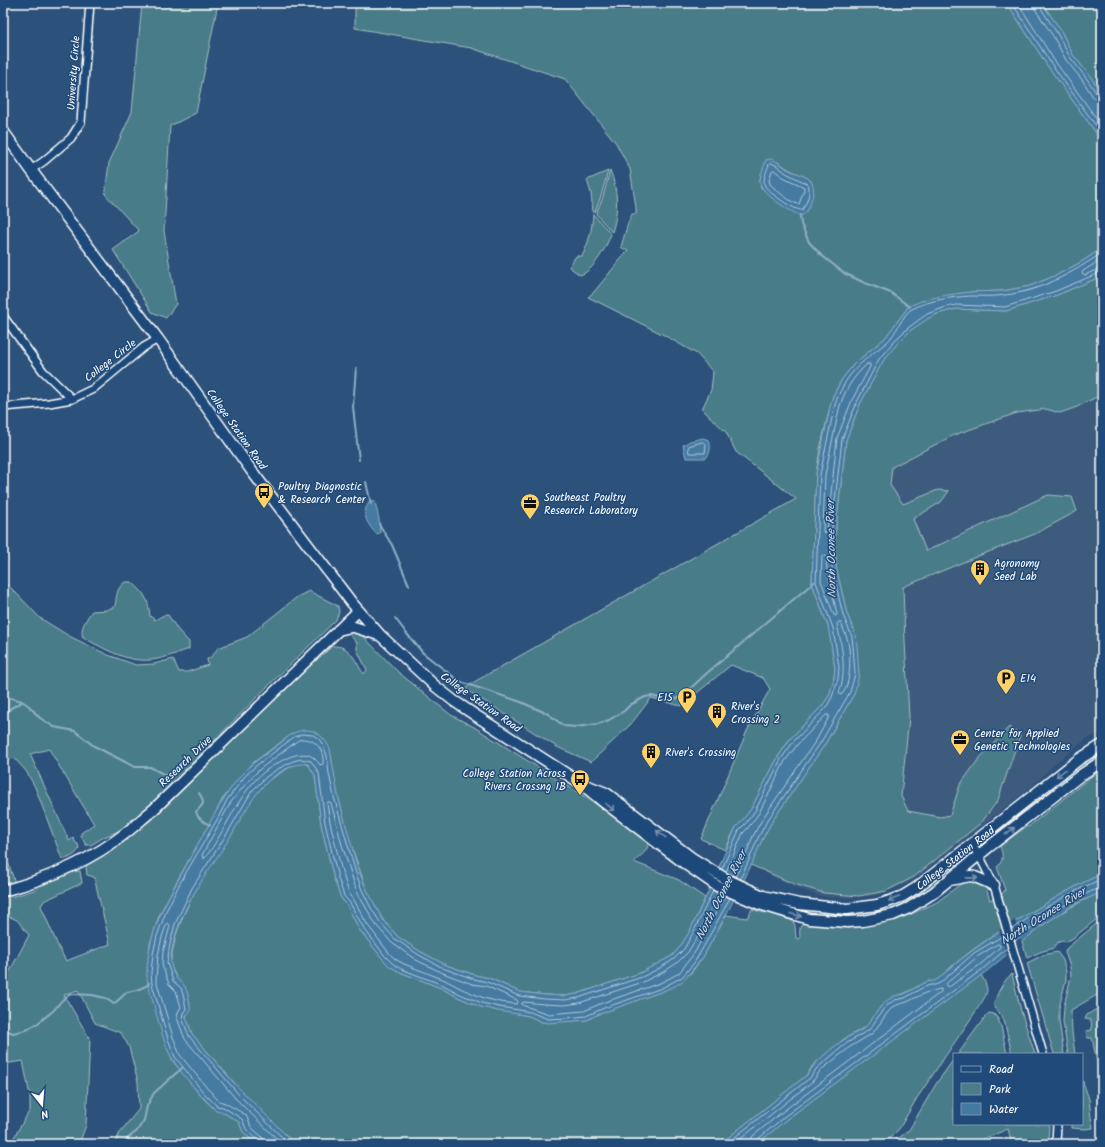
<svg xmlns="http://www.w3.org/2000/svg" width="1105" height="1147" font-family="Kalam,sans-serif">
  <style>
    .built { fill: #3c5b7d }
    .green { fill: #4a7c89; stroke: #a4bec4; fill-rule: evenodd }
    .water { fill: #447aa1; stroke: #8fafc7 }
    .pier { fill: #2c527b }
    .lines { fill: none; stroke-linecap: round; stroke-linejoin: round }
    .shore { stroke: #b4cad9; stroke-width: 1 }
    .stream { stroke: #8fafc7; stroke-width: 2 }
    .street-casing { stroke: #fff; stroke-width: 10 }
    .secondary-casing { stroke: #fff; stroke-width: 13 }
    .street { stroke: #1f4a7a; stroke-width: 7 }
    .secondary { stroke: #1f4a7a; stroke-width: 10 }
    .oneway { stroke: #7992af }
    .labels { text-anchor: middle; stroke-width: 3; stroke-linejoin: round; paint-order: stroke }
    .street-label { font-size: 11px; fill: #fff; stroke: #1f4a7a }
    .poi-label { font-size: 11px; fill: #fff; stroke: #1f4a7a; text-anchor: start }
    .water-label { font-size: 12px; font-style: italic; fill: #d0dee8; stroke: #1f4a7a }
  </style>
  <rect width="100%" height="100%" fill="#2c527b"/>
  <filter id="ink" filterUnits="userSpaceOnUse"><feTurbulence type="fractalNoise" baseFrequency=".025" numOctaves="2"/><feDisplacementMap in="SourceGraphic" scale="8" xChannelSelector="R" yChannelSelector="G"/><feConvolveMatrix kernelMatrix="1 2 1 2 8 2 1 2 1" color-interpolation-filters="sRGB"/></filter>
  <g filter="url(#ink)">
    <path class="built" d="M1102 276V732L1088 738 1058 761 1030 788 917 877 904 885 878 895 852 898 826 897 813 894 774 878 752 864 854 694 897 344 911 330 1074 289Z"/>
    <path class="green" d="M142 3H218L196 113 170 126 164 231 176 304 166 318 152 312 113 250 139 231 105 194 109 163 132 112Z
      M355 3H1007L1047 65 1102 141V248L1083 261 1057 275 1030 286 1003 291 970 292 909 306 885 338 855 363 842 379 833 396 830 407 820 449 816 474 812 583 829 629 835 668 834 678 832 687 829 696 822 706 790 739 778 757 751 809 742 822 736 827 725 850 701 839 747 731 770 689 763 678 731 665 681 706 651 698 631 724 591 762 557 747 465 689 474 682 796 499 736 452 726 432 702 409 711 390 713 372 697 354 662 334 588 297 594 292 624 255 628 251 622 248 621 247C623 240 629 218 632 214H636V207L630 169 616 143 565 79 471 48 355 28ZM778 162 788 169 807 178 812 182 761 188 760 180 761 174Z
      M1042 3H1102V94L1090 76 1073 55 1061 31Z
      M610 170C618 190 619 211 612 232L596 214 603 197Z
      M608 171 601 196 595 212H593L591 193 587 180Z
      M593 214 611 234C607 246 593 272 580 275L569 267 576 256H582C589 243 592 229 593 214Z
      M1102 276V394L1077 407 1060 413 1046 409 1017 413 954 435 892 467 890 485 903 504 938 490 949 491 941 502 913 519 926 551 1048 495 1072 497 1077 511 1035 534 978 556 903 587 905 641 909 717 901 796 908 811 940 817 950 815 960 785 978 760 1009 727 1020 735 998 800 982 822 914 877 886 891 859 896 824 893 794 884 751 865 762 840 771 823 825 744 854 694 856 636 847 614 836 567 835 536 846 440 860 404 883 361 897 344 911 330 929 317 937 314 956 309 1006 311 1057 295Z
      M125 582H132C145 594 148 598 150 616L155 620 162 616 168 615 178 630 189 642V649C154 662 140 666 105 649 98 645 90 642 83 637 79 629 87 618 92 611L107 610 115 606C117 595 116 589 125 582Z
      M3 585 9 586 19 596 40 618 69 636 108 655 136 665 154 664 173 659 179 672H187L208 665 207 659 211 657 218 648 247 637 297 597 309 591 338 606 339 612 336 620 267 687 152 804 119 831 104 837 91 845H86L81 836V833L94 824 49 749 30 754 69 841 73 838 76 843 78 844 79 849C77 854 67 860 62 859L35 787 26 771 14 758 3 762Z
      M348 631H358L398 672 451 715 474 727 593 802 648 842C649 851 640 856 634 862L679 880 705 898 690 931 680 947 672 956 640 973 577 994 565 996 545 995 520 992 489 978 475 975 446 965 421 952 398 937 383 920 375 906 366 888 350 842 338 796 333 773 331 755 292 734 254 762 223 798 214 816 177 881 159 916 150 944 149 954 172 1060 200 1095 216 1111H221L239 1122 243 1132 256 1144H114L121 1131 139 1109 138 1082 129 1047 121 1033 95 1023 78 990 64 995 90 1039 86 1125 79 1144H10L30 1110V1096L23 1061 3 1064V981L5 980 29 935 17 920 3 914V897L15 896 37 889V887L59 878 73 871H80L82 883 44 901 41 906 58 946 66 961 110 944 94 877 87 875 86 867 88 863 308 664 324 654 332 646C352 645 354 661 364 674L367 670 357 650V643L349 634Z
      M1102 750V752L1051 794 990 840 1047 794 1068 773Z
      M302 763 308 764 315 775 321 824 334 879 341 898 347 905 359 929 382 958 389 966 400 972 441 988 458 997 481 1007 529 1016 542 1022 587 1020 594 1016 625 1004 663 991 691 973 703 957 726 915 747 918 752 909 764 913 765 911 793 921 795 926 796 938 800 939C800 933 798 926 804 923 845 930 868 928 907 914L909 915 937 902 966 880 974 882V883L976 882 985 885 990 900 1002 894 1005 890 997 867C1005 860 1002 853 1000 846L1027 826 1028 827 1102 768V874C1080 883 1061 895 1040 907 1004 928 968 950 938 979L934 982 929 981 903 994 893 997 881 1006 867 1026 844 1039 813 1065 807 1075 720 1144H295L243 1093 192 1034 186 1017 190 1004 188 996 184 985 177 979 170 964 172 954 176 935 183 916 191 899 205 873 232 834 249 803 256 794 269 780 295 764Z
      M3 847 15 883 3 886Z
      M962 857 965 858 966 860 927 892 916 900 891 911 861 917 822 916 823 911H826L827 913 830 911 868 910Z
      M1102 892V915L1073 938 1066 942 1062 941C1058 942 1055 944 1054 948L1040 952 1027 958 1022 941C1047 921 1073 904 1102 892Z
      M1102 919V927L1100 928 1102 940V992L1071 1010 1072 1032 1075 1054H1068L1063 1022 1064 1006 1071 976 1070 967 1065 952 1067 948Z
      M1057 952 1063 960 1066 972V980L1059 1008V1020L1064 1054H1054L1027 963 1043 955Z
      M1012 974 1021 1011 1035 1054H1012L1005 1024 1003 1018 994 1007C994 998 1004 979 1012 974Z
      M981 975C991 991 987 994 978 1008L917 1098 899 1129 891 1137 879 1144H757L787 1119Z
      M1098 1008 1102 1009V1013L1100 1015 1102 1040V1077L1097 1062 1092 1038H1088L1087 1037 1086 1031 1092 1030 1091 1020 1085 1019 1087 1015Z
      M989 1013 994 1014 998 1019 1001 1026 1007 1054H958L985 1017Z
      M954 1059V1124H1049L1048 1144H1012L1008 1129 978 1141 975 1144H891L909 1130 936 1084Z
      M1082 1079 1089 1099 1091 1118 1093 1128 1085 1129 1071 1128V1124H1082Z"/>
    <path class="water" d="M1007 3H1042L1061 31 1073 55 1090 76 1102 94V141L1047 65Z
      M771 159C778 162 782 165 787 169 794 173 808 175 812 183 815 189 813 195 811 201 809 207 807 213 801 216 790 211 761 194 760 182 760 175 764 167 766 160Z
      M1102 248V276L1057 295 1006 311 956 309 937 314 929 318 911 330 897 344 883 361 860 404 846 440 835 536 836 567 847 614 856 636 857 645 859 675 854 694 825 744 771 823 762 840 752 864 726 915 703 957 684 980 675 986 663 991 594 1016 587 1020 548 1023 542 1022 529 1016 518 1014 498 1011 481 1007 458 997 441 988 400 972 389 966 382 958 359 929 347 905 341 898 334 879 321 824 315 775 308 764C298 763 291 766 282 771 254 787 244 816 227 842 204 878 177 912 171 956 170 963 172 972 177 979 178 981 182 982 184 985 187 989 191 1006 190 1011 189 1014 188 1014 186 1015V1017L192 1034 234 1083 295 1144H256L243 1132 239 1122 221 1111H216C202 1096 184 1078 173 1060 165 1048 159 1023 155 1009 152 997 147 986 147 974 147 927 173 891 194 851 209 825 222 797 242 774 252 762 267 754 279 744 284 741 289 735 294 733 311 725 323 734 330 749L338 796 358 869 366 888 383 920 398 937 421 952 446 965 475 975 489 978 520 992 545 995 565 996 577 994 640 973 672 956 680 947 690 931 709 890 736 827 741 822 751 809 778 757 790 739 822 706 829 696 834 678 835 668 828 626 812 583 816 474 830 407 833 396 842 379 855 363 885 338 909 306 924 300 947 295 970 292 1003 291 1030 286 1057 275 1083 261Z
      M703 438 709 440C711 446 711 453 706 458H686L683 445 690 441Z
      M371 500 375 502 379 519 380 533 376 534C370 526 363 520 366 508 368 505 368 503 371 500Z
      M1102 874V892L1073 905 1040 927 987 971 787 1119 757 1144H720L807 1075C816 1061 831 1048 845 1039 852 1034 863 1031 868 1024 876 1015 880 1003 893 997 896 995 900 995 904 994 912 991 918 985 926 982 930 981 934 982 938 979 968 951 1004 928 1040 907 1061 895 1080 883 1102 874Z"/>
    <path class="pier" d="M1015 920 1022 944 1007 956 999 930Z"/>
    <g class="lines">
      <path class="shore" d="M1012 3 1050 62 1102 134
        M1018 3 1054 60 1102 126
        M1034 3 1035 9 1053 36 1066 60 1083 81 1093 97 1097 100 1102 101
        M1039 3 1040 7 1057 33 1070 57 1087 79 1097 94 1102 96
        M771 163 776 165 786 173 808 184C811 193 807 203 802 210 795 211 769 193 765 186 762 180 767 171 769 164Z
        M774 170 783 177 804 187V190L799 204C792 204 776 190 770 184L769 180 772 171Z
        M1102 259 1083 271 1082 273 1085 275 1098 269 1102 268
        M867 364H870V367L852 400 837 438 827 532 824 533 823 531 825 475 839 409C844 391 853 377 867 364Z
        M703 442 706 444 705 453H689L688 448 689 446Z
        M823 555 826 556 827 569 837 614 836 616 834 615 821 581 822 556Z
        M839 622 841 623C843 628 845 633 847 638 851 651 852 686 841 695L839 693C847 671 842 647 837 624Z
        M302 739C317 739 324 750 323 764L320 765C318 762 316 760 314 758 306 751 293 755 285 759 278 763 270 767 264 772 239 792 225 832 205 858H203L202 855 231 802 249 780 260 769 297 741Z
        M328 802H330L331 803 342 845 357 892 376 925 392 943 416 960 443 973 472 984 486 986 517 1000 518 1002 517 1004 500 1002 484 998 462 989 445 980 404 964 395 959 389 953 367 924 354 900 349 893 341 868 330 822 327 804Z
        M722 869 739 830 745 824 755 811 781 759 794 741 826 708 832 697 838 679 839 667 833 628 816 582 820 475 834 408C844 375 860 363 886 343 896 335 903 313 912 309 929 300 952 297 971 296 982 296 994 297 1005 295 1041 291 1072 273 1102 253
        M726 872 743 833 748 828 759 813 785 761 797 745 826 715H829V717L817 739 763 818 753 836 744 860 735 877
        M740 879 748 862 758 838 767 821 821 742 850 692 855 674 853 646 852 637 843 615 832 568 831 536 842 439 857 402 879 359 894 341 908 328 927 314 946 307 956 305 1005 307 1056 291 1099 273H1102
        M718 893 698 936 688 952 677 963 663 972 643 982 579 1003 564 1005 544 1004 524 1002 522 1003V1005L549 1014 584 1011 602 1003 660 983 670 978 679 973 695 952 725 896
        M1012 929C1040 910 1070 892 1102 879
        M1015 941C1036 924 1057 908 1082 896 1088 893 1095 889 1102 888
        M998 944 1000 945V947L981 964 949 987 946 986V984L948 982 977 957Z
        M259 1144 258 1140 246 1129 242 1119 223 1107 217 1106 203 1092 175 1057 168 1039 152 984 151 973 153 954 157 936 167 909 180 883 218 818 227 800 245 776 257 765 294 737 302 734 313 735 319 739 323 745 327 756 329 774 334 797 355 870 362 890 371 908 380 922 395 939 419 955 445 969 474 979 487 982 519 996 545 999 565 1000 578 998 642 977 660 968 674 959 684 949 693 933 713 891
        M264 1144 262 1137 251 1127 246 1115 225 1103 219 1101 207 1088 180 1055 173 1037 156 980 158 955 162 937 167 923 169 924 170 926 163 952 162 965 169 984 176 991 181 1007 178 1012 177 1018 185 1039 236 1099 282 1144
        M289 1144 240 1096 189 1036 182 1018 183 1013 186 1009 184 998 181 988 173 981 167 963 170 944 175 924 192 888 228 832 246 801 252 791 266 777 276 770 293 761 301 759 311 761 319 773 325 823 338 878 344 896 350 903 363 927 385 956 392 963 401 969 443 985 460 994 482 1003 499 1007 519 1010 530 1012 548 1019 567 1018 586 1016 604 1008 662 988 682 977 694 963 704 946 730 898
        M726 1144 810 1078 817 1068 847 1043 870 1029 884 1008 890 1003 895 1000 905 998 922 988 930 985H935L940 983 974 953 1004 935
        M734 1144 813 1081 820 1071 850 1047 873 1033 888 1012 893 1007 897 1005 907 1002 925 993 940 989H941V992L782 1112 753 1136 751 1139 750 1144
        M755 1144 757 1140 785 1116 984 968 1007 948"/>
      <path class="stream" d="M800 215 801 224 809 242 821 255 844 273 865 283 891 293 910 307
        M356 368 353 407 359 460
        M366 482 371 504
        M379 524 392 545 409 585
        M395 618 407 634 423 653 455 678 464 683 521 702 548 714 564 726 576 727 598 724 609 720 624 711 630 705 645 697 651 696 665 699 672 700 681 697 707 673 814 582
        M3 696 22 701 29 706 40 718 54 727 75 731 94 746 135 767H150L171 778
        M3 717 11 708 22 702
        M199 793C206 804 203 804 196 812 198 819 204 822 210 825
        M3 1029 13 1033 26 1030 37 1024 54 1010 62 1000 71 994 92 995 105 998 114 1004 127 992 137 990 148 985 149 983
        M124 1144 127 1139 137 1131 144 1120 147 1106 154 1093 182 1068"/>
      <g class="street-casing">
        <path id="street" d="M31 170 44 161 71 138 81 122 90 3
          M3 316 43 371 72 399
          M3 407 49 403 72 399 93 389 144 347 158 339
          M971 844 979 855 994 885 1043 1054
          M1056 1144 1057 1124"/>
      </g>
      <g class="secondary-casing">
        <path id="secondary" d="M3 131 31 170 158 339 251 470 352 603 381 636 435 686 454 701 475 715 579 782 601 800 688 866 717 886 759 904 809 919 847 922 863 921 893 915 909 908 933 893 990 846 1081 775 1102 761
          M338 630 351 627H354L379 635
          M588 786 606 793 692 858 726 879 763 896 799 904 847 909 877 905 890 901 903 896 916 888 1078 760 1102 745
          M950 880 970 876 975 877 994 885
          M3 891C47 879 91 861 127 832 136 825 144 817 153 810L358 611"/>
      </g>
      <use href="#street" class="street"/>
      <use href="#secondary" class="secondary"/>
    </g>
    <defs><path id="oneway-shaft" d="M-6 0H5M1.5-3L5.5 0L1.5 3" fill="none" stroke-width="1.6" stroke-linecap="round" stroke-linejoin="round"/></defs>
    <g class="oneway">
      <use href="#oneway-shaft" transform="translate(1061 773) rotate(142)"/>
      <use href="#oneway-shaft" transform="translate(610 807) rotate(37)"/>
      <use href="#oneway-shaft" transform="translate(1010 831) rotate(-38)"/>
      <use href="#oneway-shaft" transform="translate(661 834) rotate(-142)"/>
      <use href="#oneway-shaft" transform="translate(972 878) rotate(1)"/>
      <use href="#oneway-shaft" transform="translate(894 899) rotate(159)"/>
      <use href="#oneway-shaft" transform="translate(796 915) rotate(15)"/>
    </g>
  </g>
  <defs>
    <g id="bus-pin" transform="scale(1)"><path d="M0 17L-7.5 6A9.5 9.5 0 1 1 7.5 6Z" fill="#ffd166" stroke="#1f4a7a"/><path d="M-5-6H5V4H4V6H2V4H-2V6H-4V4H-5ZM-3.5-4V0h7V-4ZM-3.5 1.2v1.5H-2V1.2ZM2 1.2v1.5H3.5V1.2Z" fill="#111"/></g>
    <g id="office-pin" transform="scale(1)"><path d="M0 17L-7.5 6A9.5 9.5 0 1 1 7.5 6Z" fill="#ffd166" stroke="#1f4a7a"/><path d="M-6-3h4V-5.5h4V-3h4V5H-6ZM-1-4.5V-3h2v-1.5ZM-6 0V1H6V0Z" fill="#111"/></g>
    <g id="building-pin" transform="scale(1)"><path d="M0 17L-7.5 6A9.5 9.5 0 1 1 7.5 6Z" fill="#ffd166" stroke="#1f4a7a"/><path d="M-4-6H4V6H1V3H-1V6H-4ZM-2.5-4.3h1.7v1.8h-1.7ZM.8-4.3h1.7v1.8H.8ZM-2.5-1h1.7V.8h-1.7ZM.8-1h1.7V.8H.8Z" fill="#111"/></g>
    <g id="parking-pin" transform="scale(1)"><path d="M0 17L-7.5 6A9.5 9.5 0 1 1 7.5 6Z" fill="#ffd166" stroke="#1f4a7a"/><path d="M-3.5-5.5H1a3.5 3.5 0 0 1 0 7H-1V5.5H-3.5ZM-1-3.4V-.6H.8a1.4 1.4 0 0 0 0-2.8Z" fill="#111"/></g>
  </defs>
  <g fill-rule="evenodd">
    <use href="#bus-pin" x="264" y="492"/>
    <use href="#office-pin" x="530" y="503"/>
    <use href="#building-pin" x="980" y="569"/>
    <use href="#parking-pin" x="1006" y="678"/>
    <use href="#parking-pin" x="687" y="697"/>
    <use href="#building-pin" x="717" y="712"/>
    <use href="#office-pin" x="960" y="739"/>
    <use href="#building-pin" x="651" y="752"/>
    <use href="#bus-pin" x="580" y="779"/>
  </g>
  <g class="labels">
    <g class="street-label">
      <text transform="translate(73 73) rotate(-86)" y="4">University Circle</text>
      <text transform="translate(110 360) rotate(-38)" y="4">College Circle</text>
      <text transform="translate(237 429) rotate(55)" y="4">College Station Road</text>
      <text transform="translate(481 702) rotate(35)" y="4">College Station Road</text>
      <text transform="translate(185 761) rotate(-44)" y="4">Research Drive</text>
      <text transform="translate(955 858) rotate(-38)" y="4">College Station Road</text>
    </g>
    <g class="poi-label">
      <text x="278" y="490">Poultry Diagnostic<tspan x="278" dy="13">&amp; Research Center</tspan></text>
      <text x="544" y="501">Southeast Poultry<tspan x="544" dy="13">Research Laboratory</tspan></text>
      <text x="994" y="567">Agronomy<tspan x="994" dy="13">Seed Lab</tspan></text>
      <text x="1020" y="682">E14</text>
      <text x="673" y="701" text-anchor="end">E15</text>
      <text x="731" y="710">River's<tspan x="731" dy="13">Crossing 2</tspan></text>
      <text x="974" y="737">Center for Applied<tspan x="974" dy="13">Genetic Technologies</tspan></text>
      <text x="665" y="756">River's Crossing</text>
      <text x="566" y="777" text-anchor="end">College Station Across<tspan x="566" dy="13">Rivers Crossng IB</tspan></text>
    </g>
    <g class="water-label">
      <text transform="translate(831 549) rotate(-91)" y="4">North Oconee River</text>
      <text transform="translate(721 895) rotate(-63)" y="4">North Oconee River</text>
      <text transform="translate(1043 916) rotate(-32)" y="4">North Oconee River</text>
    </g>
  </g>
  <rect width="1105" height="1147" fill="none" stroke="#1f4a7a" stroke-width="16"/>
  <rect x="8" y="8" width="1089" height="1131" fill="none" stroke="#fff" stroke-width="1.5" filter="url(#ink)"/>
  <rect x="953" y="1053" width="130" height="72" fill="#1f4a7a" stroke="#7992af"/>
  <rect x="961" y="1066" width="20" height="6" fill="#1f4a7a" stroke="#7992af"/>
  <text x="989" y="1073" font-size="12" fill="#ffffff">Road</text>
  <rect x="961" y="1083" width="20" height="12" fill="#4a7c89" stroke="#7992af"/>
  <text x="989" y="1093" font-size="12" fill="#ffffff">Park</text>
  <rect x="961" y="1103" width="20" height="12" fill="#447aa1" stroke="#7992af"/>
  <text x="989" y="1113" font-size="12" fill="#ffffff">Water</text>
  <g transform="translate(42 1105) rotate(163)" stroke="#1f4a7a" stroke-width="3" paint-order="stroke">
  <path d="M0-3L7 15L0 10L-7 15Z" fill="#ffffff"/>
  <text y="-6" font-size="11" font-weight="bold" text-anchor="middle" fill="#ffffff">N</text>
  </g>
</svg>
